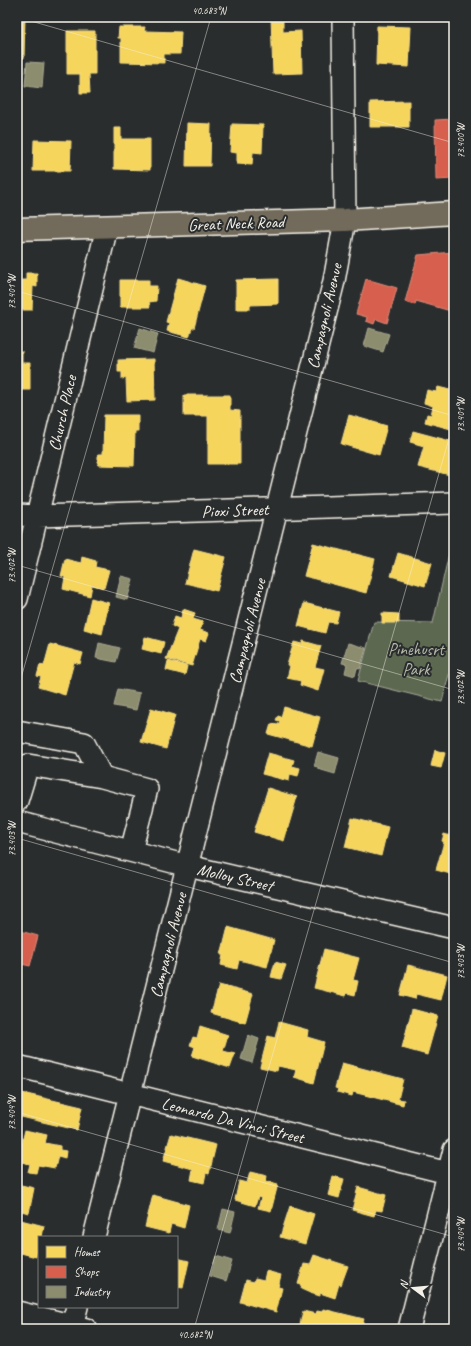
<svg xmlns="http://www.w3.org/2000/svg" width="471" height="1346" font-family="Caveat,sans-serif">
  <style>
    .green { fill: #5c6850; stroke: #a8ac9c }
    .homes { fill: #f6d55c; stroke: #f5dd86 }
    .shops { fill: #d6604d; stroke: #df8c7c }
    .industry { fill: #8c8c6e; stroke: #abaa93 }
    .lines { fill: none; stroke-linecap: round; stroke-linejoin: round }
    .minor-casing { stroke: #f4f1e8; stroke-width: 24 }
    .major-casing { stroke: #f4f1e8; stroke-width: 25 }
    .minor { stroke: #2a2d2e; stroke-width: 21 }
    .major { stroke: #726b5a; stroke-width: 22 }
    .ticks { fill: none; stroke: #f4f1e8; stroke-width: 1; stroke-opacity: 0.45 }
    .labels { text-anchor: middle; stroke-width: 4; stroke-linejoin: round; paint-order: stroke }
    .street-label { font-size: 17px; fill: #f4f1e8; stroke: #2a2d2e }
    .park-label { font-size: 17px; fill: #b7baab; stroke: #2a2d2e }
    .neatline { fill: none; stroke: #f4f1e8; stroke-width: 1.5 }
    .ticks-label { font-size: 10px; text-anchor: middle; fill: #f4f1e8 }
  </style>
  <rect width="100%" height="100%" fill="#2a2d2e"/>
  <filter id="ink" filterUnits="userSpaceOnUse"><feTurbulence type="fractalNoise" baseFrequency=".025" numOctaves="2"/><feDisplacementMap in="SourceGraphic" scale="8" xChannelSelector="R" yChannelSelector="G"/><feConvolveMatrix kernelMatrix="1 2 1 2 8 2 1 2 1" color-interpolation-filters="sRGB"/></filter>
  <g filter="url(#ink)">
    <path class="green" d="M454 532V655L442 702 358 681 374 622 433 623Z"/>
    <path class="homes" d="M17 17H25L24 58H17V64Z
      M271 17H283V32L301 31 302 73 273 74Z
      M377 26 411 27 409 67 376 65Z
      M119 27H145L144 31 181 32 180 54H164V63L121 62V38H118Z
      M67 31H95V74H89L90 93H80V74H67Z
      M409 101V127H370V102Z
      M187 123 211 124 210 166H186Z
      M232 124 263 125 262 153 253 152 252 165 237 164V153L230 152Z
      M114 128H121V139H150V170L114 169Z
      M34 140 71 141 70 171H33Z
      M26 273H37V287L33 286 32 310H20V322H17V280H26Z
      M178 278 205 286 194 328H192L189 337 167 331 169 323 166 322Z
      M278 279V304L250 305V309H236V280Z
      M120 280H149V286H157L156 301 149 302 150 307H120Z
      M17 351H22V363H30V390H17Z
      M154 359 155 400 127 401 126 378 122 379V372H118V360Z
      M438 387 454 391V420L451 429 425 422 427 414 431 415 433 406 424 403 427 390 436 392Z
      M184 395H230V410L240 411V464H208V416H184Z
      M104 415H138V431H135L134 466 98 465V454H103Z
      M349 415 387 426 379 455 341 444Z
      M413 431 454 442V459L450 475 418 467 424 446 410 442Z
      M313 543 375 559 366 593 304 576Z
      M194 549 226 557 217 591 185 583Z
      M398 553 432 563 425 586 391 576Z
      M82 557 96 561 95 567 109 570 104 588 92 585 90 596 63 589 65 577 61 576 65 559 81 563Z
      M91 598 109 603 102 634 84 629Z
      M304 603 339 612 336 623 328 622 325 633 298 626Z
      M183 609 195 613 193 619 203 622 200 630 209 633 206 641 200 639 192 666 166 659 178 629 172 626 175 616 181 618Z
      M382 613 399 614V623H382Z
      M145 637 164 642 161 654 142 649Z
      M303 641 321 646 315 667 324 669 318 691 300 685 301 681 287 678 290 666 287 665 294 642 302 644Z
      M50 644 83 653 80 664 74 662 65 695 38 687 41 677 37 676 40 665 44 666Z
      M168 661 187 666 185 675 166 670Z
      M284 707 320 717 312 746 268 734 271 724 278 725 280 721 276 720 278 716 281 717Z
      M151 708 175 715 166 749 141 742Z
      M435 750 445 753 441 768 431 766Z
      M268 753 294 760 292 766 300 768 298 776 290 774 289 781 262 774Z
      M268 788 297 797 284 841 254 832Z
      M352 818 388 827 381 856 345 847Z
      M444 834 454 837V875L436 870 444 842 442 841Z
      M228 927 274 940 267 967 239 960 237 969 221 965 223 955H221Z
      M324 949 359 958 353 980 358 981 355 995 347 993 346 996 314 988Z
      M275 962 286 965 281 979 271 977Z
      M408 965 447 975 441 1000 416 994 415 999 400 995Z
      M219 985 253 994 245 1023 211 1013Z
      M412 1009 438 1016 427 1055 402 1048Z
      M279 1022 308 1030 307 1037 324 1042 314 1083 294 1077 296 1070 278 1066 277 1071 260 1067 268 1036 275 1038Z
      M200 1026 228 1035 223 1051 235 1054 230 1068 192 1056 195 1047 190 1045 193 1037 197 1038Z
      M342 1063 403 1079 398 1099 404 1100 403 1105 353 1092 352 1096 337 1092 338 1089 335 1088Z
      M18 1092 82 1107 77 1130 17 1116Z
      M25 1130 47 1135 45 1143 60 1146V1150L66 1151 65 1158 58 1156 55 1168 38 1165 36 1173 28 1172 30 1164 17 1161V1149L20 1150Z
      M171 1134 216 1145 209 1174 206 1173 204 1183 191 1180 193 1169 163 1161Z
      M250 1172 267 1176 266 1181 278 1184 271 1211 258 1208 261 1198 258 1197 255 1206 235 1200 239 1181 247 1183Z
      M333 1176 344 1179 339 1198 328 1195Z
      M17 1184 34 1188 29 1213 17 1210Z
      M358 1187 386 1195 382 1211 376 1210 374 1216 352 1210Z
      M153 1195 189 1205 184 1228 171 1224 169 1233 145 1227Z
      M290 1206 314 1214 305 1244 280 1237Z
      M17 1219 44 1226 42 1237H39L36 1257 17 1252Z
      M314 1255 348 1266 341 1285 339 1284 335 1298 320 1293V1296L310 1293 301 1289 302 1286 298 1284 304 1264 310 1265Z
      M177 1258 189 1261 183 1288 177 1287Z
      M266 1271 281 1275 278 1287 282 1288 276 1312 240 1302 246 1280 254 1282 255 1278 264 1280Z
      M323 1309 364 1319 361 1329H320L300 1324 303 1311 316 1314 317 1311 322 1312Z"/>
    <path class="shops" d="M454 119V179L436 180 435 120Z
      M454 252V312L416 301 415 305 405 302 418 255Z
      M366 279 397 288 387 323 376 319 374 324 366 321 367 317 356 314Z
      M17 930 38 936 30 966 17 963Z
      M454 1270V1293L449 1291Z"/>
    <path class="industry" d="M27 62 44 63 42 88 25 86Z
      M140 328 158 334 153 353 134 348Z
      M369 328 389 334 383 352 364 346Z
      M121 576 133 579 127 600 116 597Z
      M99 643 120 648 116 662 96 658Z
      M348 643 366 648 360 669 357 668 355 676 345 673 347 664 342 663Z
      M118 689 140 693 136 710 114 706Z
      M318 752 339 758 335 774 318 769V767L314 766Z
      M248 1035 259 1039 252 1063 241 1059Z
      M223 1209 235 1212 230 1233 218 1230Z
      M216 1256 232 1261 226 1281 210 1276Z"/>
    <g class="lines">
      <g class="minor-casing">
        <path id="minor" d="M17 515 38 516 454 503
          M17 599 107 227
          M17 731 84 743 102 777 147 789 131 851
          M17 801 28 765 102 777
          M17 822 188 866 454 928
          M17 1066 448 1173
          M94 1237 334 281 345 220 343 17
          M17 1312 86 1329
          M71 1329 77 1307
          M409 1329 454 1150"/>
      </g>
      <g class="major-casing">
        <path id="major" d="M17 229 345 220 454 213"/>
      </g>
      <use href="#minor" class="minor"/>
      <use href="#major" class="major"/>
    </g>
  </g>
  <path class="ticks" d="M17 17 454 143M17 291 454 416M17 565 454 690M17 692 211 17M17 838 454 963M17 1112 454 1237M194 1329 454 421"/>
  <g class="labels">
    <g class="street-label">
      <text transform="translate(236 223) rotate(-2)" y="6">Great Neck Road</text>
      <text transform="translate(324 316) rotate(-77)" y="6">Campagnoli Avenue</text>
      <text transform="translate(62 413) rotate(-77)" y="6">Church Place</text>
      <text transform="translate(235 510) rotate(-2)" y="6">Pioxi Street</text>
      <text transform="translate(247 631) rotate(-76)" y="6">Campagnoli Avenue</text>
      <text transform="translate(235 877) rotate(13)" y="6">Molloy Street</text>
      <text transform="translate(168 945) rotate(-76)" y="6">Campagnoli Avenue</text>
      <text transform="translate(233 1120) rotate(14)" y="6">Leonardo Da Vinci Street</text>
    </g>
    <g class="park-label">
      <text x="416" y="655">Pinehusrt<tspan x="416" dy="20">Park</tspan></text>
    </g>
  </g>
  <rect width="471" height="1346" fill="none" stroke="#2a2d2e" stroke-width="44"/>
  <rect x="38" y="1236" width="140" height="72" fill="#2a2d2e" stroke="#7b7b78"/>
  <rect x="46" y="1246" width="20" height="12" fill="#f6d55c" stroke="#7b7b78"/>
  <text x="74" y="1256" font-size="12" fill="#f4f1e8">Homes</text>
  <rect x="46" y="1266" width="20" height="12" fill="#d6604d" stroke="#7b7b78"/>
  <text x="74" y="1276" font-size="12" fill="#f4f1e8">Shops</text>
  <rect x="46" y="1286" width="20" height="12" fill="#8c8c6e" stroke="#7b7b78"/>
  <text x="74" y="1296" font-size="12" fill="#f4f1e8">Industry</text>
  <g transform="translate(413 1288) rotate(286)" stroke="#2a2d2e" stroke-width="3" paint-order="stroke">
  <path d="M0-3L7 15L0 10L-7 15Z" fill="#f4f1e8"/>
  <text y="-6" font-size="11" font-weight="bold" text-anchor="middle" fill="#f4f1e8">N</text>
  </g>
  <rect x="22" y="22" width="427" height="1302" class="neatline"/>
  <g class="ticks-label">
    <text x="209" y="14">40.683°N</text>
    <text transform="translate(460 141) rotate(-90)" y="4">73.400°W</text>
    <text transform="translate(11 292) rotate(-90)" y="4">73.401°W</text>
    <text transform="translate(460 415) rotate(-90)" y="4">73.401°W</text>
    <text transform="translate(11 566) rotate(-90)" y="4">73.402°W</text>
    <text transform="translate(460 688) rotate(-90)" y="4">73.402°W</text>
    <text transform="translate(11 839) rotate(-90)" y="4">73.403°W</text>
    <text transform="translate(460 962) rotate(-90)" y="4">73.403°W</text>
    <text transform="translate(11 1113) rotate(-90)" y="4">73.404°W</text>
    <text transform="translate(460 1235) rotate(-90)" y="4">73.404°W</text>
    <text x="195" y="1338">40.682°N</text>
  </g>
</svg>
